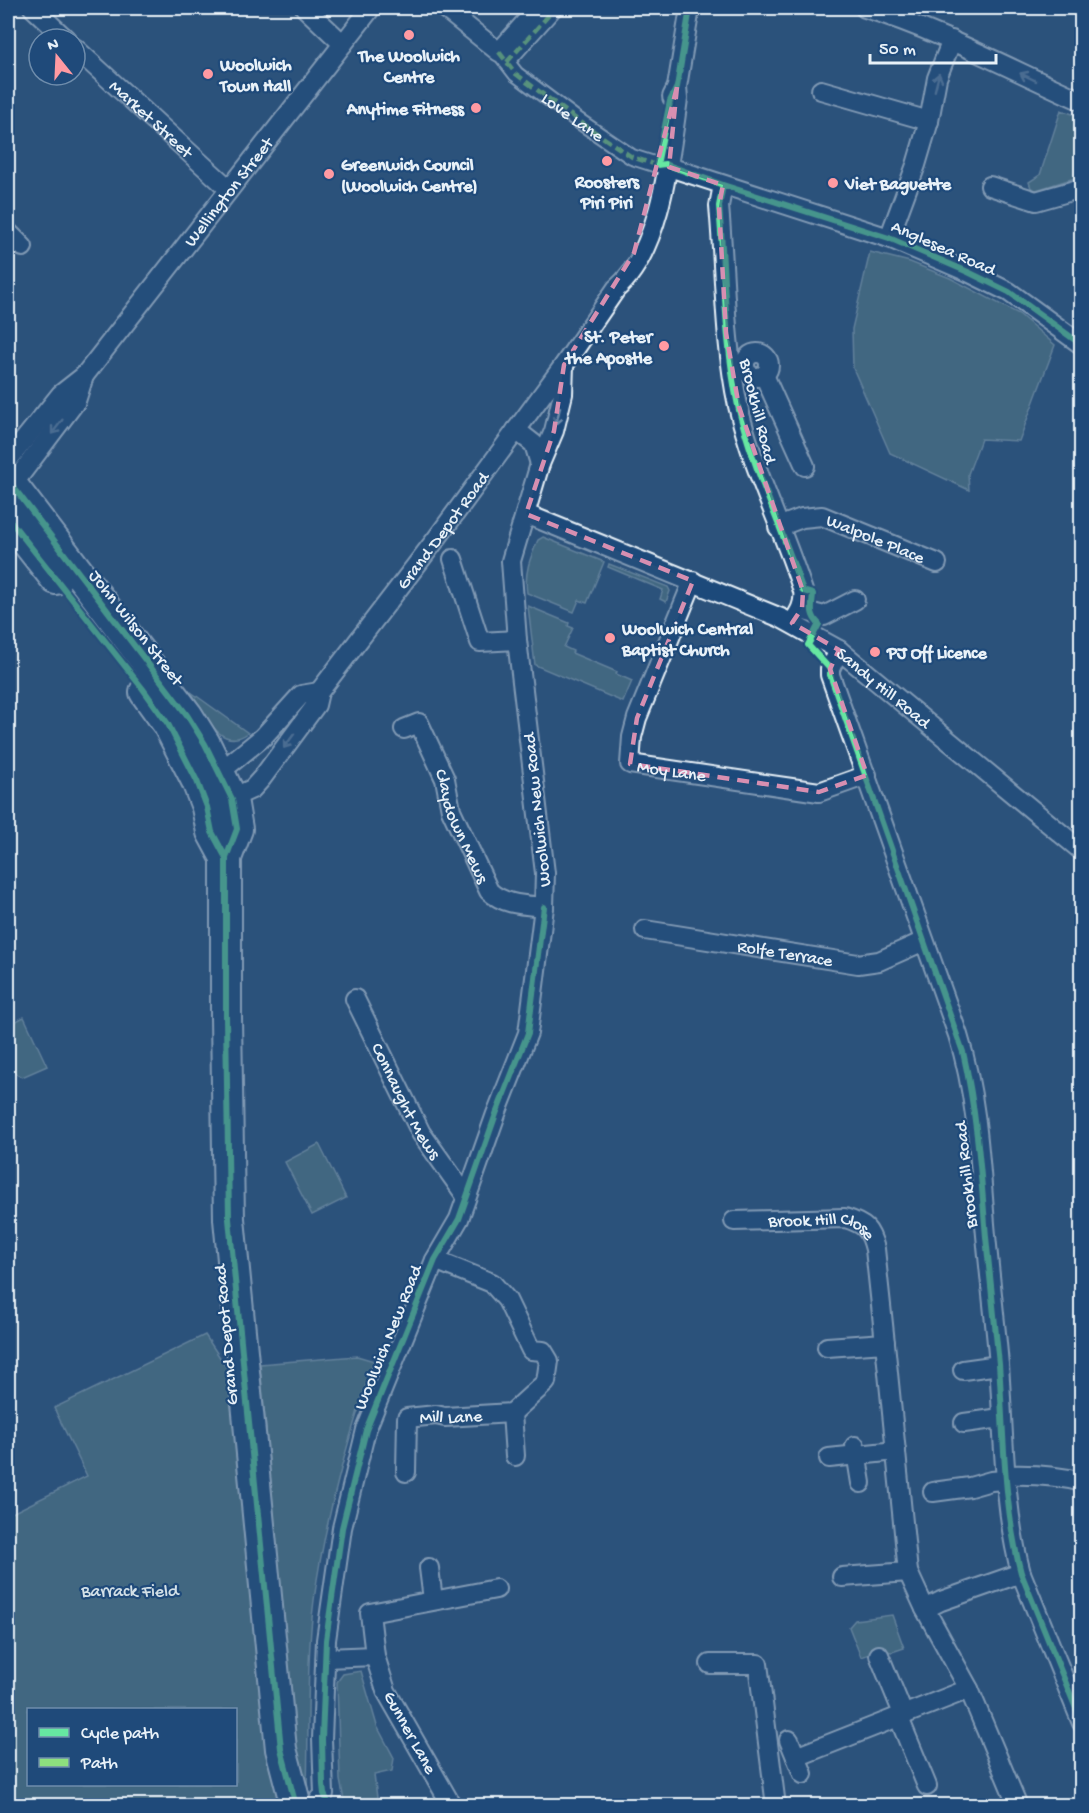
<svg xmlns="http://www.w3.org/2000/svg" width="1089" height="1813" font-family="'Gochi Hand',sans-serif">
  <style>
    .green { fill: #5b8187; stroke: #a2b9c0; stroke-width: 1.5; fill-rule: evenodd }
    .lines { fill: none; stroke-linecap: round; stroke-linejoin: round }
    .pedestrian-casing { stroke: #e8f1f8; stroke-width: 18 }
    .minor-casing { stroke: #e8f1f8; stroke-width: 22 }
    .trunk-casing { stroke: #e8f1f8; stroke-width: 34 }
    .pedestrian { stroke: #1f4a7a; stroke-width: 14 }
    .minor { stroke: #1f4a7a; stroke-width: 18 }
    .trunk { stroke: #1f4a7a; stroke-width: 30 }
    .quiet { stroke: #8de07e; stroke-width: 4.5; stroke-dasharray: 9 4.5; stroke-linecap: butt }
    .cycleway-casing { stroke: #1f4a7a; stroke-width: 10 }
    .cycleway { stroke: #66e7a1; stroke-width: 6 }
    .oneway { stroke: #6f8dac }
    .marked { fill: none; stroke: #d78fb1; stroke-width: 4.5; stroke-dasharray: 12 8; stroke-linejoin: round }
    .poi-dot { fill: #ff9aa2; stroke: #1f4a7a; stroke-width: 2 }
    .labels { text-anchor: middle; stroke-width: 4.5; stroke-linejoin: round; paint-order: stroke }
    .poi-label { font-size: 18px; font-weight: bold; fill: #e8f1f8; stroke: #1f4a7a; text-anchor: start }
    .street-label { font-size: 18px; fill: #e8f1f8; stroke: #1f4a7a }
    .park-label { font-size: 18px; fill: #d3e0e7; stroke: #1f4a7a }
  </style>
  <rect width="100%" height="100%" fill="#2c527b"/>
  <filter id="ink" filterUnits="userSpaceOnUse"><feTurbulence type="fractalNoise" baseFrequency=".0167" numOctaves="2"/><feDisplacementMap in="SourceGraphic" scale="12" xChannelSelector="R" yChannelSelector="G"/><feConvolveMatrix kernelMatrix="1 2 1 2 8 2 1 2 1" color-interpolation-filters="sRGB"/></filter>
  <g filter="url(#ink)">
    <path class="green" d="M1061 110 1081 117V176L1036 190 1031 188 1029 182 1040 175Z
      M870 252 910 262 950 278 1019 314 1055 345 1019 441 981 439 968 474 969 490 890 453 853 368 852 329Z
      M543 537 604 562 587 603 579 600 574 612 527 593C524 573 530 558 538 540Z
      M609 564 668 587 670 591 666 602 660 599 663 590 608 567Z
      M528 606 569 623 568 626 573 628 564 647 573 651 572 653 617 672 616 674 632 681 623 702 535 665Z
      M191 692 248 733C219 753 205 713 191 692Z
      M24 1017 47 1066 22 1077C2 1071 8 1041 8 1025Z
      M319 1144 346 1198 312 1215 285 1162Z
      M205 1335 233 1377 270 1770 284 1805 8 1806V1515L87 1476 54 1408ZM28 1710H236V1784H28Z
      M357 1356 374 1361C348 1439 325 1518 314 1600 306 1662 309 1725 307 1787L296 1749 293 1724 260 1364Z
      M892 1615 904 1648 892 1652 881 1650 861 1657 849 1627 855 1620Z
      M361 1671 377 1726 394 1758 392 1771 374 1775 378 1805H345L340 1780 337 1682 343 1674Z"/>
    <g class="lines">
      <g class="pedestrian-casing">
        <g id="pedestrian">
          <path id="s1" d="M499 52 516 74 576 119 632 157 657 165"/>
          <path d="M507 62 555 8"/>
        </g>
      </g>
      <g class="minor-casing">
        <g id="minor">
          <path d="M33 8 66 39"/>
          <path d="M305 8 343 44"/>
          <path d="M444 8 499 52 538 8"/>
          <path d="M865 8C940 31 1010 69 1082 101"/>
          <path id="s2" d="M75 48 229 189"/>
          <path d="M821 90 929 121"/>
          <path d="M672 97 677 87 690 8"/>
          <path d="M669 167 889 238 968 272 1009 292 1082 345"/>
          <path d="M723 185 719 206C725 273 724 340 738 406 753 470 783 529 803 591 805 604 799 613 792 623"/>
          <path d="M990 186 1036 201 1082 188"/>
          <path d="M8 232 23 247"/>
          <path d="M889 238 916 165 929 121 937 78 952 40"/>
          <circle cx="757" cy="365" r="12"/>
          <path d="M764 375 805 466"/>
          <path d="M516 430 534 444 540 464"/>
          <path id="s3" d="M8 460 61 394 84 376 371 8"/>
          <path d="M8 491 76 401 84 376"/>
          <path id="s4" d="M526 514 781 618 839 650 1082 851"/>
          <path id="s5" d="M778 527 802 518 822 516 937 563"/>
          <path d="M453 559 480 642 517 640"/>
          <path id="s6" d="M693 581 637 718 632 737 630 764 819 792 867 775"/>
          <path d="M801 610 824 616 855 600"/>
          <path d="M839 650 830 669V675L958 1035C977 1096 980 1161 985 1224 989 1271 995 1318 999 1365 1004 1434 1003 1505 1021 1573L1082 1723"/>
          <path id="s7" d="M404 729 419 723 445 779 451 810 489 891C504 905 525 905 544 907"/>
          <path d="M211 775 220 772 263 737 301 695 319 692"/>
          <path id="s8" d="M225 801 252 789 262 778 316 705 319 692 437 538 564 365 616 289C661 251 670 154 678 99L677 87"/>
          <path id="s9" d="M645 930 858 964 879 961 924 941"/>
          <path id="s10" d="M355 999 421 1133 466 1196"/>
          <path id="s11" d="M734 1221 845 1218C865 1224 870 1229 875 1249L885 1343"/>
          <path d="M827 1347 885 1343 908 1572 925 1609 941 1601 1021 1573"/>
          <path d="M963 1370 999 1365"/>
          <path d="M512 1413 515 1456"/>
          <path d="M964 1423 1001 1418"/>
          <path d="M855 1446 861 1483"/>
          <path d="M829 1458 896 1451"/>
          <path id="s12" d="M406 1472 407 1418 436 1415 445 1417 512 1413 546 1382 549 1361 543 1351 531 1350 507 1300 492 1283 435 1260"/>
          <path d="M1005 1475C1032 1474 1056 1475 1082 1482"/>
          <path d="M933 1492 970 1487 991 1481 1006 1480"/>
          <path d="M429 1568 433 1600"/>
          <path d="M842 1577 908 1572"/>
          <path d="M925 1609 969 1689 1018 1806"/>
          <path d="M879 1655 904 1716"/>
          <path d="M326 1658 375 1656"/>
          <path d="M710 1664H758L776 1806"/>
          <path d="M899 1718 927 1786"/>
          <path d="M789 1740 796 1757 969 1689"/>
          <path d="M796 1757 803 1774"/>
          <path d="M315 1806 324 1794 322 1739 326 1640 342 1528 366 1430 435 1260 459 1219 496 1114 528 1033 544 907 545 873 517 640 511 561 540 464 554 431 563 394 564 365"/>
          <path d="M452 1806 386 1691 375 1656 370 1613 496 1589"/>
        </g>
      </g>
      <g class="trunk-casing">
        <path id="trunk" d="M8 480 187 715 205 744 232 799 237 829 226 858V1017L229 1219 281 1749 296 1806
          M8 518 56 579
          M145 692 168 724 197 781 207 807 212 832 226 858"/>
      </g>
      <use href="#pedestrian" class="pedestrian"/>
      <use href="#minor" class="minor"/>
      <use href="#trunk" class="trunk"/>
      <path class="quiet" d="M499 52 516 74 576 119 632 157 657 165
        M507 62 555 8"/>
      <g class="cycleway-casing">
        <path id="cycleway" d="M657 165 665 164 723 185 889 238 968 272 1009 292 1082 345
          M657 165 670 101 677 87 690 8
          M723 185 719 206C725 273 724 340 738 406 753 470 783 529 803 591L813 594C812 606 809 615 819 624L808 645 830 669V675L963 1052C977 1113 981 1175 986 1237 990 1280 995 1322 999 1364 1004 1434 1003 1505 1021 1573L1082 1723
          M8 480 187 715 205 744 232 799 237 829 226 858V1017L229 1219 281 1749 296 1806
          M8 518 143 689 168 724 197 781 207 807 212 832 226 858
          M330 1806 324 1794 323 1785 322 1739 326 1640 342 1528 366 1430 435 1260 459 1219 496 1114 528 1033 544 907"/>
      </g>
      <use href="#cycleway" class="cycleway"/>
    </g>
    <defs><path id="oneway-shaft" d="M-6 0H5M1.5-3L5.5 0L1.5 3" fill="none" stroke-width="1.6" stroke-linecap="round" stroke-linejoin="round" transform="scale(1.5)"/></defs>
    <g class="oneway">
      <use href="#oneway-shaft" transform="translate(1028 77) rotate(-154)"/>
      <use href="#oneway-shaft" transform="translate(937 82) rotate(-76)"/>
      <use href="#oneway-shaft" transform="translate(558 416) rotate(103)"/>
      <use href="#oneway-shaft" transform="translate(57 427) rotate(127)"/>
      <use href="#oneway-shaft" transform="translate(289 741) rotate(126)"/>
    </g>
  </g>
  <path d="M0 0H1089V1813H0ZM677 87 669 167 723 185 719 206 726 333 739 407 803 591 802 608 792 623 839 650 830 669 867 775 819 792 630 764 637 718 693 581 526 514 554 431 564 365 634 253Z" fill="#2c527b" fill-opacity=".55" fill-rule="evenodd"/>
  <path class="marked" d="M677 87 669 167 723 185 719 206 726 333 739 407 803 591 802 608 792 623 839 650 830 669 867 775 819 792 630 764 637 718 693 581 526 514 554 431 564 365 634 253Z"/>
  <g class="poi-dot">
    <circle cx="409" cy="35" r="6"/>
    <circle cx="208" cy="74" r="6"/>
    <circle cx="476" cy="108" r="6"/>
    <circle cx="607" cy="161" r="6"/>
    <circle cx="329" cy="174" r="6"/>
    <circle cx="833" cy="183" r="6"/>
    <circle cx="664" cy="346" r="6"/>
    <circle cx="610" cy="638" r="6"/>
    <circle cx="875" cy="652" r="6"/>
  </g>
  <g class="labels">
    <g class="poi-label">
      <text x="409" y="61" text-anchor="middle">The Woolwich<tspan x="409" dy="21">Centre</tspan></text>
      <text x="220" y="70">Woolwich<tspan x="220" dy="21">Town Hall</tspan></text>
      <text x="464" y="114" text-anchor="end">Anytime Fitness</text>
      <text x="341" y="170">Greenwich Council<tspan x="341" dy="21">(Woolwich Centre)</tspan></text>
      <text x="607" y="187" text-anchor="middle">Roosters<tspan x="607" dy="21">Piri Piri</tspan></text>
      <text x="845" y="189">Viet Baguette</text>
      <text x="652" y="342" text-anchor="end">St. Peter<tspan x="652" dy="21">the Apostle</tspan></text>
      <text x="622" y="634">Woolwich Central<tspan x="622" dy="21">Baptist Church</tspan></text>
      <text x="887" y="658">PJ Off Licence</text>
    </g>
    <g class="street-label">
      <text dy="6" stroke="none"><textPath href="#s1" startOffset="99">Love Lane</textPath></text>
      <text dy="6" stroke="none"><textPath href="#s2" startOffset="104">Market Street</textPath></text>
      <text dy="6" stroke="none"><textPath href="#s3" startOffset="348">Wellington Street</textPath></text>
      <text transform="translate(944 247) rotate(24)" y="6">Anglesea Road</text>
      <text transform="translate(759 411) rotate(76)" y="6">Brookhill Road</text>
      <text dy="6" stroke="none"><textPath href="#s8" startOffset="352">Grand Depot Road</textPath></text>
      <text dy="6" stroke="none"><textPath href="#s5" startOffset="104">Walpole Place</textPath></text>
      <text transform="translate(137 627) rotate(52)" y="6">John Wilson Street</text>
      <text dy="6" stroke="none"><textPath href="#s4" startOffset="400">Sandy Hill Road</textPath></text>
      <text dy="6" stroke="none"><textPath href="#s6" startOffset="237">Moy Lane</textPath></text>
      <text transform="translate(536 810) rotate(-96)" y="6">Woolwich New Road</text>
      <text dy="6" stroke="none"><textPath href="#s7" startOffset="128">Claydown Mews</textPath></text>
      <text dy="6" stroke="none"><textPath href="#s9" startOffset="142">Rolfe Terrace</textPath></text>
      <text dy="6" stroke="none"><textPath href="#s10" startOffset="114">Connaught Mews</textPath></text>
      <text transform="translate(965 1175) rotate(-96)" y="6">Brookhill Road</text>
      <text dy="6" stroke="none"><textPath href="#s11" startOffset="90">Brook Hill Close</textPath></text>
      <text transform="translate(225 1335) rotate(-95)" y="6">Grand Depot Road</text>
      <text transform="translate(387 1337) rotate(-68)" y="6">Woolwich New Road</text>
      <text dy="6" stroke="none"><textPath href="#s12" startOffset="98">Mill Lane</textPath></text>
      <text transform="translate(411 1732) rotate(61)" y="6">Gunner Lane</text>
    </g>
    <g class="park-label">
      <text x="130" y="1596">Barrack Field</text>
    </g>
  </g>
  <rect width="1089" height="1813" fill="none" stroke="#1f4a7a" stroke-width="30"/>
  <rect x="15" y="15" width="1059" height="1783" fill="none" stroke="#e8f1f8" stroke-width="2" filter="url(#ink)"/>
  <rect x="27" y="1708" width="210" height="78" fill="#1f4a7a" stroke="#6f8dac" stroke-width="1.5"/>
  <rect x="39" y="1728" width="30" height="9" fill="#66e7a1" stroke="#6f8dac" stroke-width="1.5"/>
  <text x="81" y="1738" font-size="18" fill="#e8f1f8">Cycle path</text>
  <rect x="39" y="1758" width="30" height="9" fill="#8de07e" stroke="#6f8dac" stroke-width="1.5"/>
  <text x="81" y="1768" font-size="18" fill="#e8f1f8">Path</text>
  <g transform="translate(57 57) rotate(342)"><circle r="28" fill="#1f4a7a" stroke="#6f8dac" stroke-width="1.5"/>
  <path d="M0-4.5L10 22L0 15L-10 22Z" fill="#ff9aa2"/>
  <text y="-9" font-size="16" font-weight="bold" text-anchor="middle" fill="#e8f1f8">N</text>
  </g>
  <path d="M870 54v9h126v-9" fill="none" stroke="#e8f1f8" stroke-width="3"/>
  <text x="879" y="54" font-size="18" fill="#e8f1f8" stroke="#1f4a7a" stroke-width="4.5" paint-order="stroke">50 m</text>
</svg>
